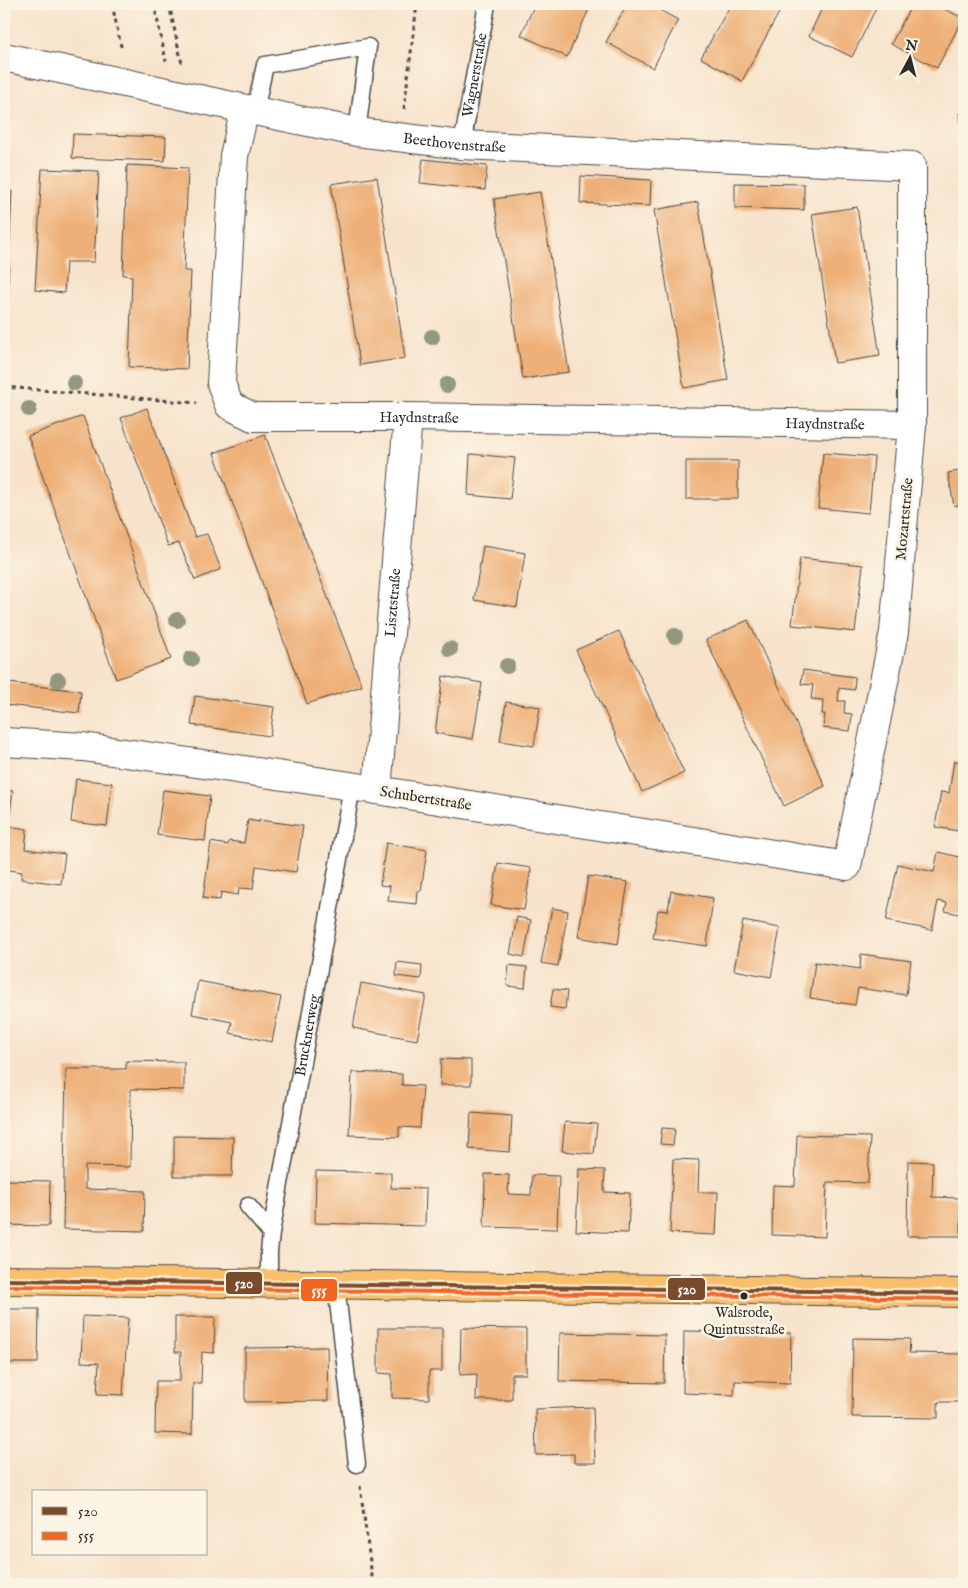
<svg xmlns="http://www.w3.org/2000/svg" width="968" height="1588" font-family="'IM FELL English',serif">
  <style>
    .building { fill: #eeb078 }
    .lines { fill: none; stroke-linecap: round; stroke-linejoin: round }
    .service-casing { stroke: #4a4743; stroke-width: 19 }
    .minor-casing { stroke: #4a4743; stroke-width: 30 }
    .primary-casing { stroke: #4a4743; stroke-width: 30 }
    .path { stroke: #4a4743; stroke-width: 3; stroke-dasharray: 4 4; stroke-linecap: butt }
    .service { stroke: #fff; stroke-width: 16 }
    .minor { stroke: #fff; stroke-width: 28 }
    .primary { stroke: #f9bf6d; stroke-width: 28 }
    .bus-1-casing { stroke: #fcf5e5; stroke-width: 8 }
    .bus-2-casing { stroke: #fcf5e5; stroke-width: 8 }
    .bus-1 { stroke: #7a4b2a; stroke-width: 4 }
    .bus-2 { stroke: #f26522; stroke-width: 4 }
    .tree { fill: #959881 }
    .bus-dot { fill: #2b2b2b; stroke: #fcf5e5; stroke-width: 2 }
    .labels { text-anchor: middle; stroke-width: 5; stroke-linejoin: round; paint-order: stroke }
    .bus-label { font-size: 14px; fill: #2b2b2b; stroke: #fcf5e5 }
    .street-label { font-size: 15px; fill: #2b2b2b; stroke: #fcf5e5 }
    .line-badge { stroke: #fcf5e5; stroke-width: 2 }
    .badge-label { font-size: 14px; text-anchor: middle; font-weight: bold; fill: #fff }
  </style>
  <rect width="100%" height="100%" fill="#fcf5e5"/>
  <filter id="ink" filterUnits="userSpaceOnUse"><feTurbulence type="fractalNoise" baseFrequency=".02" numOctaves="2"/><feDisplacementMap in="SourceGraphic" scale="10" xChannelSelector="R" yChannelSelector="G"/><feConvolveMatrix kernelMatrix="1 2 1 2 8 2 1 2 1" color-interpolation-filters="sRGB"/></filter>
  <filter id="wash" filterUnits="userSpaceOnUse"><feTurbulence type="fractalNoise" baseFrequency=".0096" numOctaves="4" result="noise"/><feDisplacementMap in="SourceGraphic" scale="20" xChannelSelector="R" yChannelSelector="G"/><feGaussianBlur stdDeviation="1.12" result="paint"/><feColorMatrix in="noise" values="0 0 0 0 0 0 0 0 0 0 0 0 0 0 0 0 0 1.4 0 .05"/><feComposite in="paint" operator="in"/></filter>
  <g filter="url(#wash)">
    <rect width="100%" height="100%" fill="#f7e3cb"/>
    <g id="blocks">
      <path class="building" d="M535 4H588L591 5 567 57 521 35Z
        M627 4H648L678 20 653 68 606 42Z
        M731 4H776L782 7 742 81 701 58Z
        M824 4H867L876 8 852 57 809 36Z
        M912 4H934L963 18 937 68 891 44Z
        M964 113V138H963L959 114Z
        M73 134 166 137 165 161 72 158Z
        M423 159 487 166 485 190 420 183Z
        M127 165 188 168 184 271H191L187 369 129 367 132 276 123 275Z
        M42 169 99 171 94 262H66L64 293 35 290Z
        M581 176 651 180 650 206 580 203Z
        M377 177 405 358 360 365 331 184Z
        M735 183 804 184V210L735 208Z
        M4 191H12L6 335H4Z
        M540 192 569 372 523 379 494 199Z
        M698 202 728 380 684 388 654 210Z
        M857 207 880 356 835 363 812 214Z
        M147 408 195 537 207 534 221 569 195 580 179 543 168 546 121 418Z
        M83 416 171 659 116 679 28 436Z
        M265 435 362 686 307 704 214 453Z
        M823 453 874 457 869 513 818 508Z
        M470 454 515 458 510 499 468 495Z
        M686 461H738V499H686Z
        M964 470V504L954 506 948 473Z
        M483 546 525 553 517 607 474 600Z
        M800 558 863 565 855 632 792 625Z
        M748 620 825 786 784 806 706 640Z
        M619 631 684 773 642 792 576 650Z
        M803 670 855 677 854 690 839 688 838 701H845L844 713 852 714 850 731 823 728 825 714H822L823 700 811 699 813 685 801 684Z
        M443 676 482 683 473 739 435 733Z
        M8 683 81 691 79 713 6 705Z
        M195 696 274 707 270 736 191 725Z
        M506 702 540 707 534 746 500 741Z
        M954 761 964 762V832L935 827 941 792 949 793Z
        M76 779 112 783 107 826 71 822Z
        M4 790 13 791 8 826 27 829 25 849 65 854 61 884 21 879 22 872 4 869Z
        M163 790 210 796 205 841 157 835Z
        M248 820 259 822V820L303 826 296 872 256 866 253 889 239 888 238 895 221 892 220 900 203 898 211 842 228 845 229 841 244 843Z
        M386 843 427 850 421 891H418L417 904 388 901 390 886 380 885Z
        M938 852 964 858V915L945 911 947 903 938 901 932 930 886 921 898 864 934 872Z
        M498 863 531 868 524 910 491 905Z
        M588 876 628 882 618 944 578 937Z
        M671 891 713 898 707 946 653 938 658 910 668 911Z
        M552 908 568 911 558 966 541 963Z
        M517 917 531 920 524 957 510 954Z
        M743 921 780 928 771 977 734 970Z
        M861 954 911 961 906 995 858 988 855 1005 810 998 815 962 860 969Z
        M397 962 422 965 421 979 396 976Z
        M509 965 527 967 525 988 507 986Z
        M198 981 281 997 272 1042 230 1033 232 1022 192 1014Z
        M361 983 426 995 417 1040 353 1028Z
        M553 989 567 991 565 1009 550 1007Z
        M441 1059 471 1060V1085H440Z
        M126 1061 184 1062V1090L131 1089 130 1167 85 1166V1189L145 1191 144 1231 63 1229 66 1069H126Z
        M352 1072 402 1074V1085L423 1086 420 1128 399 1127V1137L349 1135Z
        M471 1113 512 1116 510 1152 469 1149Z
        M565 1122 597 1124 594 1154 562 1151Z
        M662 1128 675 1129 673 1145 660 1144Z
        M797 1135 870 1137 868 1183 827 1182 825 1237 772 1235 773 1185 795 1186Z
        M174 1136 233 1137 232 1176H174Z
        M673 1159 699 1160 698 1192H718L716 1235 670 1233Z
        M908 1161 933 1162 932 1197 961 1198V1236H907Z
        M579 1169 605 1170 604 1192 630 1193 628 1233 576 1231Z
        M316 1171 391 1173V1188L426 1189 425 1226 315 1223Z
        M485 1174 509 1175 508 1194 531 1195 532 1175 559 1176 557 1229 484 1227Z
        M4 1180 50 1181 49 1226 4 1225Z
        M4 1309H39L38 1363H4Z
        M83 1316 128 1318 123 1395 97 1394 99 1363 81 1362Z
        M175 1317H215L214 1353 202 1352 201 1383H193L192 1434 155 1433 156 1381H180L181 1352H175Z
        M378 1328H442V1371H429V1399L392 1398V1374L378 1373Z
        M461 1328 526 1329V1374H512V1400H476L477 1374 460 1375Z
        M684 1331 791 1333 790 1383 735 1381 734 1395 683 1393Z
        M560 1333 665 1335 664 1383 559 1381Z
        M853 1338 910 1339 909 1353 964 1354V1402H938V1418L852 1417Z
        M327 1347 328 1401 245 1402V1348Z
        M593 1407 595 1463H574V1454L536 1455 535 1409Z"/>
    </g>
  </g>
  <g filter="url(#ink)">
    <use href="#blocks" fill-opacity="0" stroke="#4a4743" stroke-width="1"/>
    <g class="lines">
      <g class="service-casing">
        <g id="service">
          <path d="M255 111 265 65 368 47 357 132"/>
          <path id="s1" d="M462 145 487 4"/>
          <path d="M248 1206 271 1233"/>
          <path id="s2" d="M269 1284V1252L271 1233 352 787"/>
          <path d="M336 1285 357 1464"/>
        </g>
      </g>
      <g class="minor-casing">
        <g id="minor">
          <path id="s3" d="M4 57 255 111 357 132 462 145 912 166V425L894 632 847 866 377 790 217 766 83 747 4 742"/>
          <path id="s4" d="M245 109 234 156 221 383 229 405 253 417H408L912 425"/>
          <path id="s5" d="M377 790 408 417"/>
        </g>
      </g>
      <g class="primary-casing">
        <path id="primary" d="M4 1280 964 1293"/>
      </g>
      <path class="path" d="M112 4 122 51
        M154 4 166 61
        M169 4 182 64
        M404 109 417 4
        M4 387 197 403
        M360 1486 373 1584"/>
      <use href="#service" class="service"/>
      <use href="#minor" class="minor"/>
      <use href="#primary" class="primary"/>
      <g class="bus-1-casing">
        <path id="bus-1" d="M4 1280 964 1293"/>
      </g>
      <g class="bus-2-casing">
        <path id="bus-2" d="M4 1286 964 1299"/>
      </g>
      <use href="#bus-1" class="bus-1"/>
      <use href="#bus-2" class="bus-2"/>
    </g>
    <g class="tree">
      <circle cx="432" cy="337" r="8"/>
      <circle cx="74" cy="383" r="8"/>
      <circle cx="447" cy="385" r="8"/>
      <circle cx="29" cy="409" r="8"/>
      <circle cx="177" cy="620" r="8"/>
      <circle cx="675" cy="636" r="8"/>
      <circle cx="450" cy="649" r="8"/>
      <circle cx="191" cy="659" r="8"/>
      <circle cx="507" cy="666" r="8"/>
      <circle cx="58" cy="680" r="8"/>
    </g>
  </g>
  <circle class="bus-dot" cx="744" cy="1296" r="4.5"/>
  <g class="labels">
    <g class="bus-label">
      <text x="744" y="1317">Walsrode,<tspan x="744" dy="17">Quintusstraße</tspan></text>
    </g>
    <g class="street-label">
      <text dy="5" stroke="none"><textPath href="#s1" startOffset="71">Wagnerstraße</textPath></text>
      <text dy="5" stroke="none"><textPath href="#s3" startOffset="459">Beethovenstraße</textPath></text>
      <text dy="5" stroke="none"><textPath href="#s4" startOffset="492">Haydnstraße</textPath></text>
      <text dy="5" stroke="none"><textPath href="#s4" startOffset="898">Haydnstraße</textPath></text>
      <text transform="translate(904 519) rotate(-85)" y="5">Mozartstraße</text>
      <text dy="5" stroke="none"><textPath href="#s5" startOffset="188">Lisztstraße</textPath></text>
      <text transform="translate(426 798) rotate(9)" y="5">Schubertstraße</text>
      <text dy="5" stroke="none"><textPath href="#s2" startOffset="252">Brucknerweg</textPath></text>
    </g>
  </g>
  <g class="line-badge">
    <rect x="225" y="1271" width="38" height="24" rx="5" fill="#7a4b2a"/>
    <rect x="667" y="1277" width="39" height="24" rx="5" fill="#7a4b2a"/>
    <rect x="300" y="1278" width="38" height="24" rx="5" fill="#f26522"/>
  </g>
  <g class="badge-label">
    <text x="244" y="1288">520</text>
    <text x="687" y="1294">520</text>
    <text x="319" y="1295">555</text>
  </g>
  <rect width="968" height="1588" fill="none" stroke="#fcf5e5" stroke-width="20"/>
  <rect x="32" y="1490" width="175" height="65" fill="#fcf5e5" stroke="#a8a49b"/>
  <rect x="42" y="1507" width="25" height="8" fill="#7a4b2a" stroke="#a8a49b"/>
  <text x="78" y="1516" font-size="15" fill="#2b2b2b">520</text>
  <rect x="42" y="1532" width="25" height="8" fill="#f26522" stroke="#a8a49b"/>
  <text x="78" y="1540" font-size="15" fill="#2b2b2b">555</text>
  <g transform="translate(910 58) rotate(7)" stroke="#fcf5e5" stroke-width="4" paint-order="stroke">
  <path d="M0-4L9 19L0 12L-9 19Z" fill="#2b2b2b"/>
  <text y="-8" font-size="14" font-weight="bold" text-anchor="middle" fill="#2b2b2b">N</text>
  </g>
</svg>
